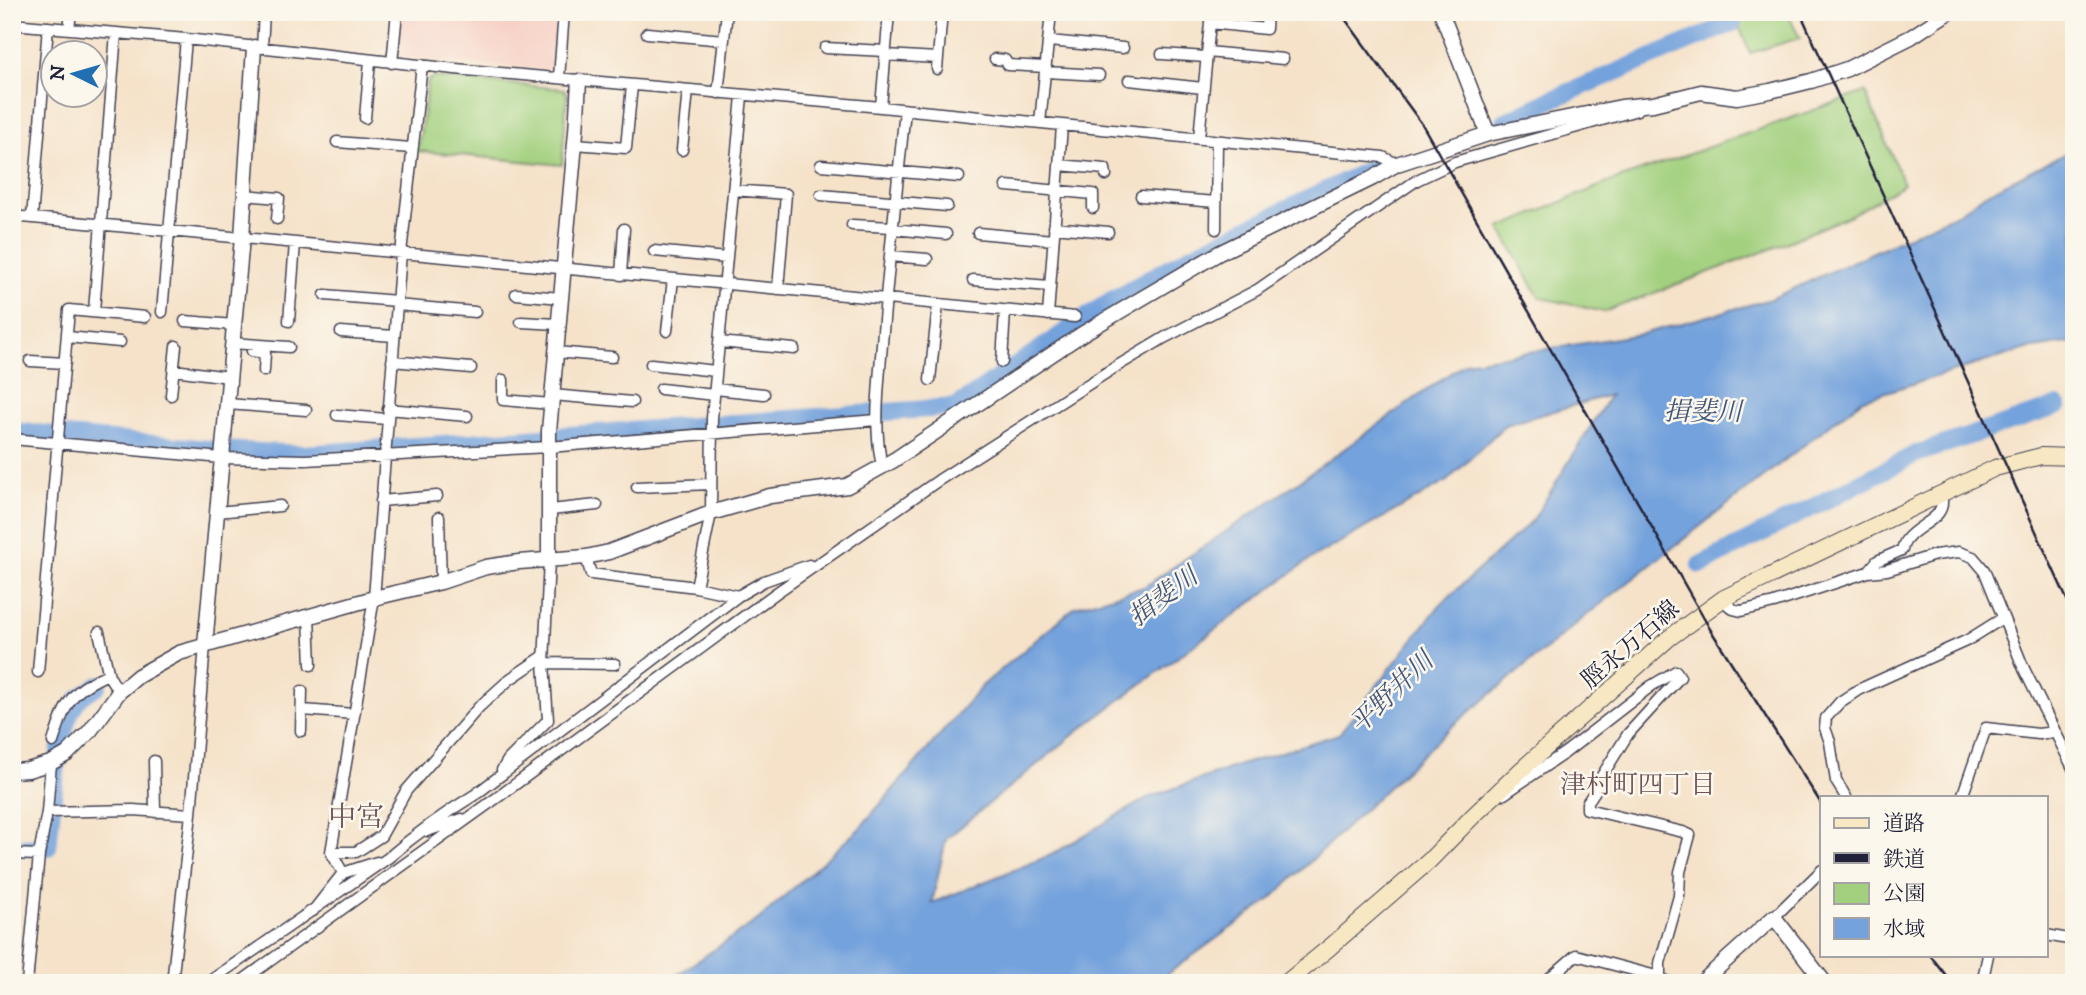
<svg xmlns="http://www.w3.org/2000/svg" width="2086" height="995" font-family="'IM FELL DW Pica','Noto Serif JP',serif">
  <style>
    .built { fill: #f7d1c6 }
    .green { fill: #a2d07e; stroke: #62795c; stroke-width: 2 }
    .water { fill: #73a2dc; stroke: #4a628c; stroke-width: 2; fill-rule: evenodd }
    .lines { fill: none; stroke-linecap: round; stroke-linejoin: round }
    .river { stroke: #73a2dc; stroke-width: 18 }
    .minor-casing { stroke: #423f50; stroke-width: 13 }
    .tertiary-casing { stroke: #423f50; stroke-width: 17 }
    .secondary-casing { stroke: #423f50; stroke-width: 18 }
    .minor { stroke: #fff; stroke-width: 10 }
    .tertiary { stroke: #fff; stroke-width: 14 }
    .secondary { stroke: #f7e8c3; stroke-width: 16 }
    .rail { stroke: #22223b; stroke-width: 2.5 }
    .labels { text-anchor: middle; stroke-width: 5; stroke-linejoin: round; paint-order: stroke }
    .street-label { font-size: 24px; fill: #22223b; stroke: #fbf7ec }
    .water-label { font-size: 26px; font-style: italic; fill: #42557b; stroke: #fbf7ec }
    .neighbourhood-label { font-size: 26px; fill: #6d5357; stroke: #fbf7ec }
    .quarter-label { font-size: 28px; fill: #6d5357; stroke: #fbf7ec }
  </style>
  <rect width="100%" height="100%" fill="#fbf7ec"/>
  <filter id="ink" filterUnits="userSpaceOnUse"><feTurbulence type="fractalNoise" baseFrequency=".0143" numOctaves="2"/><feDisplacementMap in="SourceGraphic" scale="14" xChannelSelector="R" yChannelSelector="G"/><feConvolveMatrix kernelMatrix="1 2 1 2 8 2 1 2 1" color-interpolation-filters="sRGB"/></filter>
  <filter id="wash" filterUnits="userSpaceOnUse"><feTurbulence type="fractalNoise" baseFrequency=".00686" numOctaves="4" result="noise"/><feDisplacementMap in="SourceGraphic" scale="28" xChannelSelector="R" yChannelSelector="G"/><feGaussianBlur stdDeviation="1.57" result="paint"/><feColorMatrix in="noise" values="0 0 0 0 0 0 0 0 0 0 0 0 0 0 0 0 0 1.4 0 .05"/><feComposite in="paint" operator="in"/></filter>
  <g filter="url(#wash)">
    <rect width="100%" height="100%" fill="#f5e2c9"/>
    <path class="built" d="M402 12H560L556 71 397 57Z"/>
    <path class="green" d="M1733 12H1787L1800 38 1750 53Z
      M434 77 564 89 567 95 562 165 418 151 428 81Z
      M1865 92 1904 184 1851 215 1781 245 1604 312 1539 297 1500 228 1607 183Z"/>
    <path class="water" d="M2074 149V342L2027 349 1863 399 1593 610 1451 727 1271 899 1155 983H665L759 919 859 829 982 686 1075 607 1144 587 1284 492 1466 362 1642 334 1771 299 1961 212 1985 194ZM1610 395 1533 520 1440 605 1339 734 1240 765 1147 798 1051 855 932 903 946 839 1078 731 1309 560 1447 481 1505 425Z"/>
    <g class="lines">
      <path class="river" d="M1504 122 1555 98 1733 23
        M12 431 219 450 305 454 956 407 1113 299 1188 257 1376 166
        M1700 565 1916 454 2058 406
        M12 848 48 847C52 813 56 721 80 698 85 693 93 689 98 685"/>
    </g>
  </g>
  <g filter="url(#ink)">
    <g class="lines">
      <g class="minor-casing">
        <path id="minor" d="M1210 23 1266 29 1267 12
          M12 24 186 39 455 69 881 107 1383 157 1397 164
          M69 29 71 12
          M647 33 724 40
          M1049 41 1123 48
          M262 48 264 12
          M825 48 886 51
          M1207 52 1283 59
          M1162 54 1206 57
          M886 55 937 58
          M995 59 1005 60 1008 65 1046 67
          M392 63 397 12
          M937 69 942 12
          M1046 72 1099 75
          M559 78 564 12
          M1129 80 1203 88
          M718 93 727 12
          M881 107 889 12
          M365 118 370 61
          M1040 123 1051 12
          M1199 138 1211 12
          M337 142 411 148
          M575 144 626 148 632 85
          M682 150 688 90
          M821 165 959 177
          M1059 165 1105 169 1106 175
          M1006 186 1093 194V208
          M733 190 786 194 778 289
          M244 195 279 198 277 219
          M821 195 947 206
          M1141 196 1216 202
          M12 216 1075 317
          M32 218 48 27
          M852 225 893 227
          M1054 227 1108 232
          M893 229 946 234
          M1216 229 1217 141
          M978 233 1053 240
          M654 251 726 258
          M890 256 927 259
          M621 275 624 229
          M973 280 1050 286
          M516 294 561 298
          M325 295 397 301
          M397 305 475 312
          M94 311 116 33
          M162 312 186 39
          M1048 315 1062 126
          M185 321 234 325
          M289 321 295 243
          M521 322 558 324
          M667 331 673 279
          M341 332 394 336
          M67 337 120 342
          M719 342 794 349
          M232 343 289 347
          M252 351 265 353 264 371
          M556 352 612 357
          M30 361 65 363
          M392 361 471 368
          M1002 362 1005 311
          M651 364 716 371
          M174 370 229 377
          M503 380V400L551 404
          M930 380 938 305
          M661 389 714 395
          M715 389 764 394
          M171 395 176 346
          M552 395 632 402
          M227 404 306 410
          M388 409 467 416
          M337 415 387 419
          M12 439 222 458 305 460 549 447 877 420
          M882 466C873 426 879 385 882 344 888 266 897 188 905 110
          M637 487 711 484
          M381 501 437 496
          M550 510 597 505
          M217 512 280 506
          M439 517 441 582
          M586 557 591 574 696 587 738 596
          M1868 572 1877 561 1902 550C1903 546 1904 542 1907 539 1919 523 1948 519 1941 495
          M696 587 711 513 712 418 742 96
          M1724 598 1727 604 1733 609 1741 611 1774 603 1868 572 1887 570 1935 555 1959 552 1973 557 1984 570 2024 669 2074 770
          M309 616 311 665
          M99 632 109 676 119 692
          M544 663 615 664
          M38 672 69 310 145 317
          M303 710 354 714
          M301 731 302 691
          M53 742C66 703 69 691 108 674
          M154 761 155 812
          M502 770 508 760 548 720 544 663 549 560
          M1504 794 1566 752 1651 686 1676 671 1680 677 1628 734 1600 779 1597 788 1587 803V809L1683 832 1690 835 1680 872 1679 896 1660 963V977L1653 983
          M1846 797 1836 781 1830 742 1825 728 1826 718 1840 702 1858 690 1968 640 2003 618
          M1962 797 1986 728 2038 734 2054 732
          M47 812 133 810 191 814
          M427 831 462 819
          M331 852H356L381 836 406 791 479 707 510 679 544 656
          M12 854 39 855
          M343 873 377 862
          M313 911 343 873 331 852 374 598 401 253 422 65
          M1774 917 1822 870
          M2046 935 2074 940
          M27 983 39 855 47 812 51 763
          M172 983 191 814 205 645
          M207 983 388 858C416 834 445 813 476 794L738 596 764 581 809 565
          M239 983 498 797 776 593 939 480 1109 371 1164 338 1257 290 1417 180 1455 162 1637 110
          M1544 983 1576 955 1660 977 1670 983
          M1982 983 1988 955"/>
      </g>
      <g class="tertiary-casing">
        <path id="tertiary" d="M1441 12 1488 134
          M549 560V431L576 132 579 81
          M205 645 242 238 254 47
          M12 771 28 770 51 763 67 754 90 731 119 692 138 676 179 653 374 598 441 582 486 567 519 562 586 557 609 552 711 513 770 496 847 486 894 460 1082 334 1139 300 1219 253 1373 178 1397 164 1488 134 1621 107 1653 104 1701 92 1737 97 1770 91 1811 81 1847 69 1911 37 1949 12
          M1701 983 1774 917 1825 983"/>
      </g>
      <g class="secondary-casing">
        <path id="secondary" d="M1286 983 1330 947 1429 861 1473 816 1520 771 1669 638 1724 598 1995 468 2041 456 2074 457"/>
      </g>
      <use href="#minor" class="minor"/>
      <use href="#tertiary" class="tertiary"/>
      <use href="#secondary" class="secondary"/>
      <path class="rail" d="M1340 12 1422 124 1710 629 1822 805
        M1800 12 2074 615
        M1930 955 1952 983"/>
    </g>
  </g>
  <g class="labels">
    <g class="street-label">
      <text transform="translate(1630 644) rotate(-41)" y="8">脛永万石線</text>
    </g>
    <g class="water-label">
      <text x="1703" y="420">揖斐川</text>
      <text transform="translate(1163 596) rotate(-37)" y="9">揖斐川</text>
      <text transform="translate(1391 692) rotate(-44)" y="9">平野井川</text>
    </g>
    <g class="neighbourhood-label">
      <text x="1638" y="793">津村町四丁目</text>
    </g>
    <g class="quarter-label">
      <text x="356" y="826">中宮</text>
    </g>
  </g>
  <rect width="2086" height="995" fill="none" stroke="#fbf7ec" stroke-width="42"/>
  <rect x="1820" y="796" width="228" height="161" fill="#fbf7ec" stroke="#a4a2a5" stroke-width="2"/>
  <rect x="1834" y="818" width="35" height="10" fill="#f7e8c3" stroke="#a4a2a5" stroke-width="2"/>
  <text x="1883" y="830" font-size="21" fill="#22223b">道路</text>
  <rect x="1834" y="853" width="35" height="10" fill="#22223b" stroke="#a4a2a5" stroke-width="2"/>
  <text x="1883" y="866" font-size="21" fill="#22223b">鉄道</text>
  <rect x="1834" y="883" width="35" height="21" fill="#a2d07e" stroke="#a4a2a5" stroke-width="2"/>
  <text x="1883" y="900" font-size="21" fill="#22223b">公園</text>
  <rect x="1834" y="918" width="35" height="21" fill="#73a2dc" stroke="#a4a2a5" stroke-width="2"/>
  <text x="1883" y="936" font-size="21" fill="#22223b">水域</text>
  <g transform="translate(74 74) rotate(275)"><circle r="33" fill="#fbf7ec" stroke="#a4a2a5" stroke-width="2"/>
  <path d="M0-5L12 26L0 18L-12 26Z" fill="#1f6fb2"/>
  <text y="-10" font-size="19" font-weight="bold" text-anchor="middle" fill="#22223b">N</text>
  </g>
</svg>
